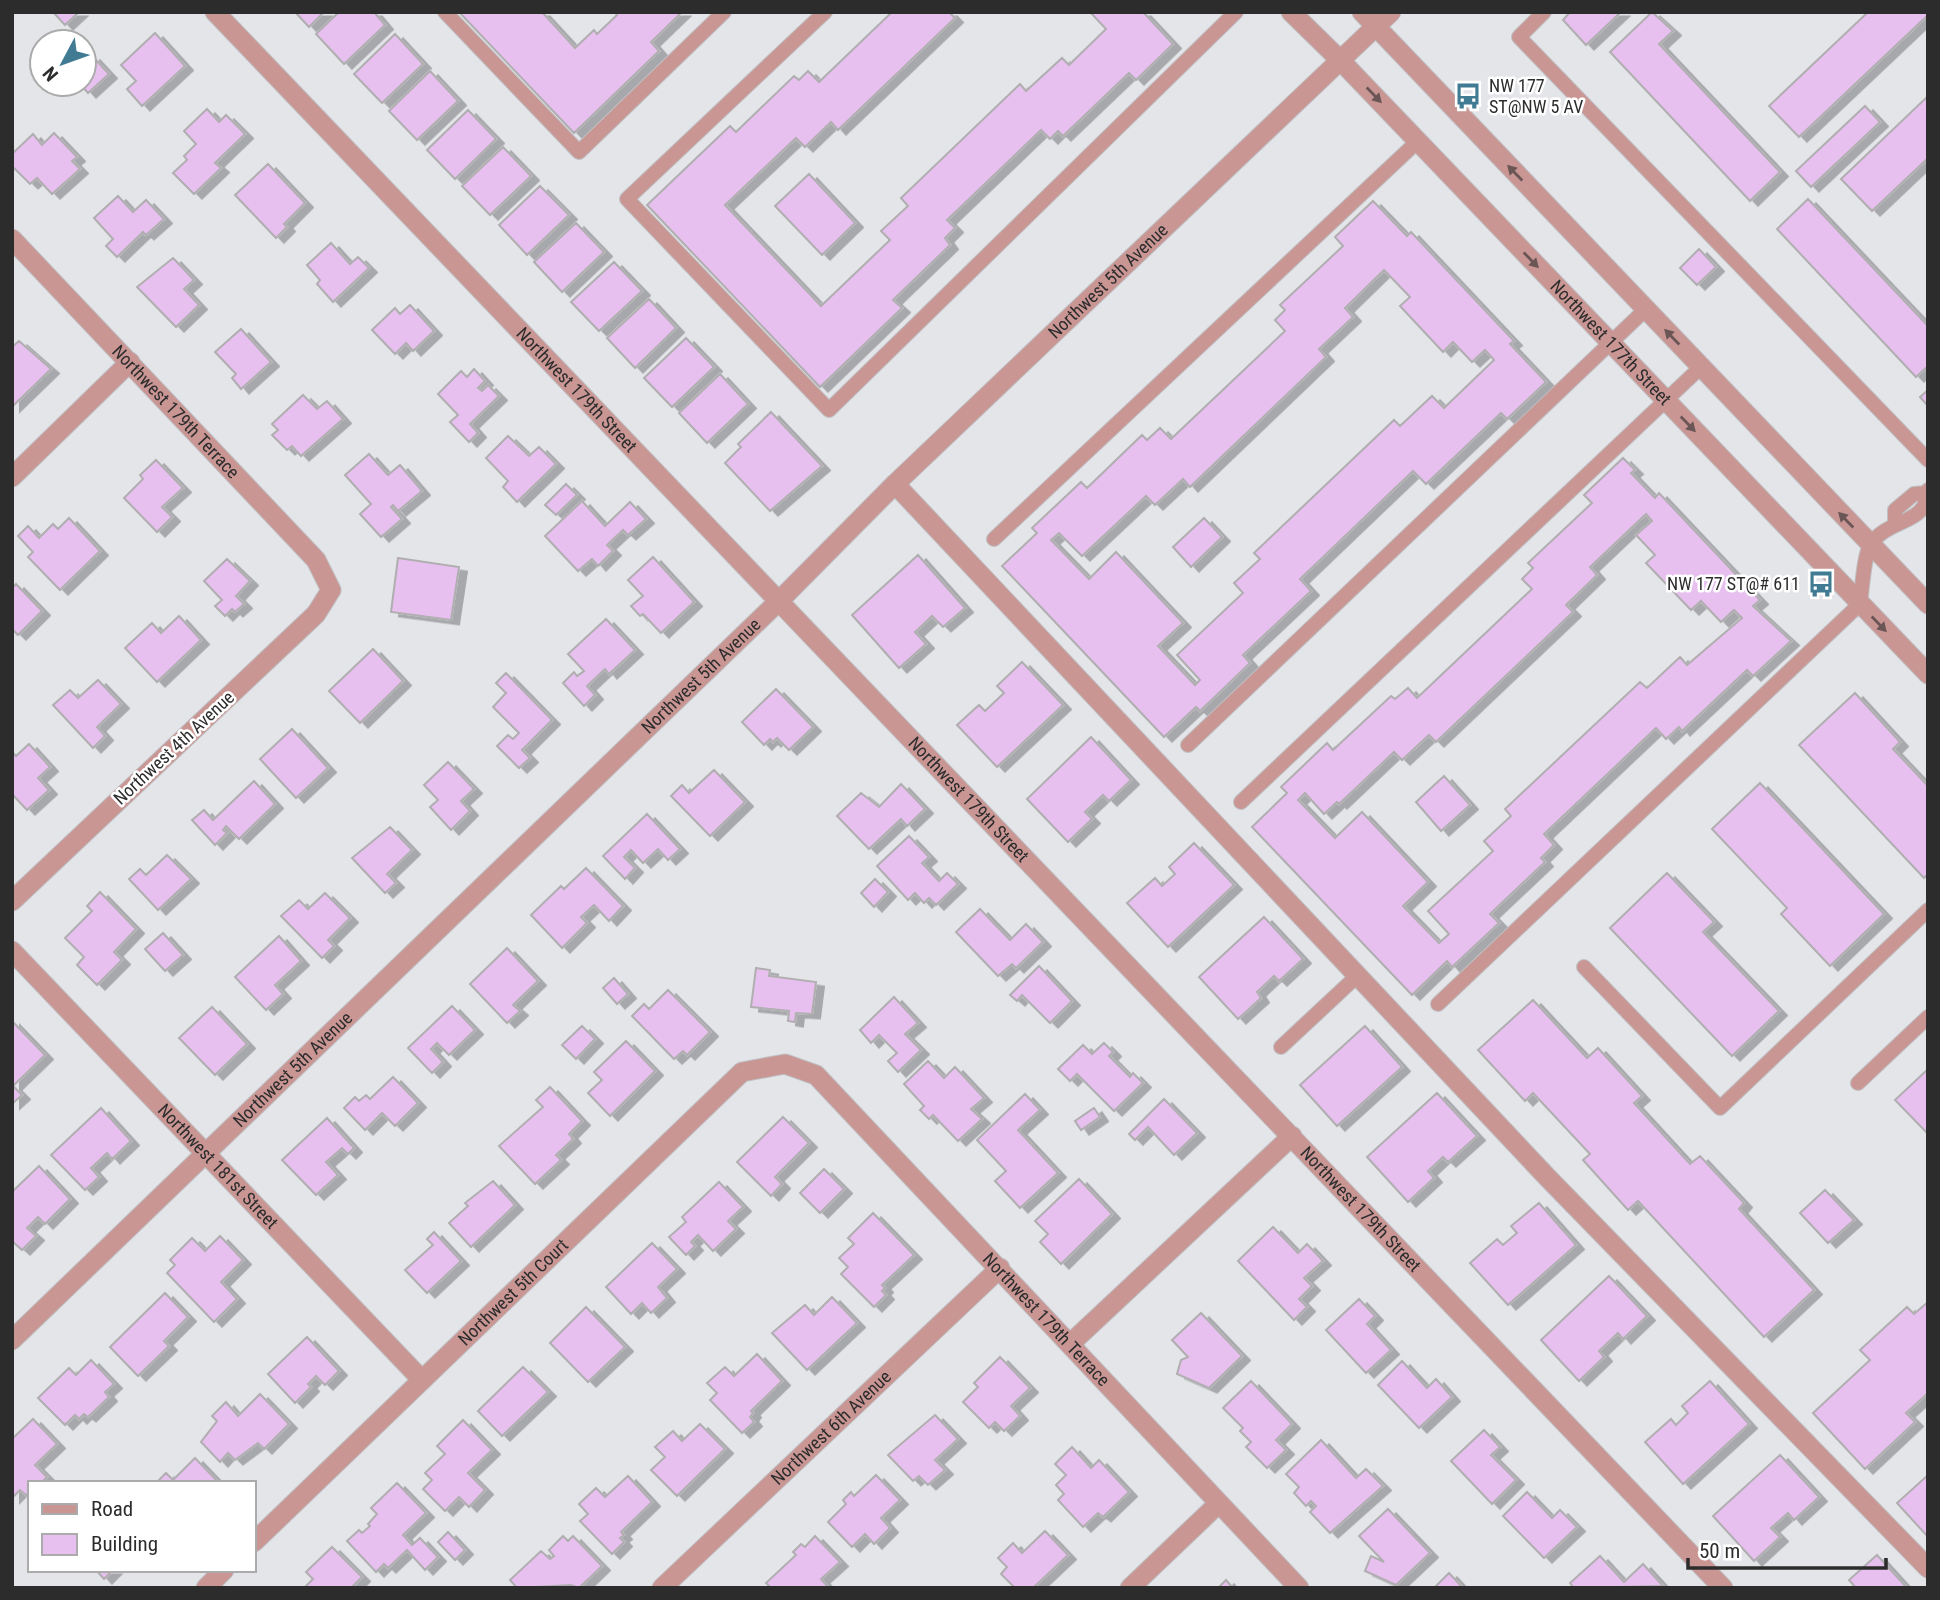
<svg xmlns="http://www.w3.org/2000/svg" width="1940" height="1600" font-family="'Roboto Condensed',sans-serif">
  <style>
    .building { fill: #e7c0ef; stroke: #b0aeb0; stroke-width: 2; fill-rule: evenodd; filter: url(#shadow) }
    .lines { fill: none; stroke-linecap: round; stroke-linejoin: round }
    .service-casing { stroke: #bfc0c3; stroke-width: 16 }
    .minor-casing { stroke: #bfc0c3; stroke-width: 21 }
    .tertiary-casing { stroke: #bfc0c3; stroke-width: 21 }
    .service { stroke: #c99694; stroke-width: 14 }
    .minor { stroke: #c99694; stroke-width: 19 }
    .tertiary { stroke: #c99694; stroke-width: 19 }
    .oneway { fill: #6b5656 }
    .labels { text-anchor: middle; stroke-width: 5; stroke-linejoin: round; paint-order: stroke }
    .poi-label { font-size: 18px; fill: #2c2c2d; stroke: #fff; text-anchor: start }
    .street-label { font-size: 18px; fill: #2c2c2d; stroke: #fff }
  </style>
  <defs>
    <filter id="shadow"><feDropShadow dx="8" dy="4.5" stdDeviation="0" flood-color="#0004"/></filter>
  </defs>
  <rect width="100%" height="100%" fill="#e4e5e9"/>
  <path class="building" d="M53 12H79L65 25Z
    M295 12H324L309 27Z
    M339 12H374L385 25 344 64 316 34Z
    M459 12H542L575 48 594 30 597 34 617 15 615 12H682L651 42 659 51 574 133Z
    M892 12H949L955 18 838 130 831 122 805 147 796 138 725 205 821 306 890 240 881 231 908 206 901 198 1020 84 1026 91 1062 58 1069 65 1106 29 1090 12H1143L1173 44 1136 80 1129 73 1063 136 1058 131 1050 139 1041 130 947 220 955 228 945 238 950 245 893 300 902 308 820 387 647 205 730 126 736 132 794 76 799 80 808 71 819 82Z
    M1570 12H1621L1586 45 1563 20Z
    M1652 12 1673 31 1659 44 1780 172 1750 201 1610 52Z
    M1868 12H1928V15L1799 137 1769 106Z
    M155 33 185 66 142 106 127 89 136 81 121 65Z
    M395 34 423 64 382 103 354 74Z
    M92 56 109 74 88 93 80 84H84V63Z
    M430 71 458 101 417 140 389 111Z
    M1928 96V158L1872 211 1841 179Z
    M1865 106 1880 122 1811 187 1796 171Z
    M207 109 219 122 226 115 245 134 215 163 221 168 194 194 173 173 187 160 184 156 196 144 184 131Z
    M468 110 496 139 455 179 427 150Z
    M54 133 77 157 72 161 80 169 52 194 37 178 30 184 12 166V154L33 134 42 145Z
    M503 147 531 176 490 215 462 186Z
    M268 164 305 203 284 224 287 227 276 238 235 195Z
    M809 174 855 223 822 255 775 206Z
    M540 186 569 215 527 255 499 225Z
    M118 196 133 212 146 200 164 219 146 235 143 232 117 257 106 246 113 239 94 218Z
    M1808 199 1928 326V366L1916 377 1777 229Z
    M1373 201 1407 236 1411 232 1514 341 1510 344 1546 382 1507 419 1501 413 1426 484 1413 471 1300 579 1311 591 1243 655 1250 663 1200 711 1196 707 1164 737 1002 566 1037 533 1032 528 1081 482 1087 488 1142 435 1147 440 1160 428 1171 439 1285 331 1275 320 1285 310 1280 305 1343 246 1335 237ZM1384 270 1410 297 1400 306 1443 352 1453 342 1472 362 1485 350 1494 360 1444 408 1432 396 1400 426 1394 420 1254 553 1260 559 1234 583 1243 593 1177 655 1200 680 1195 685 1158 646 1183 623 1116 552 1089 579 1051 540 1059 533 1082 556 1146 496 1155 505 1183 479 1190 487 1326 357 1319 349 1353 317 1345 308Z
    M576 223 604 252 562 292 534 262Z
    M331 243 350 264 358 257 369 268 333 302 317 284 320 280 307 265Z
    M1699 249 1716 267 1697 285 1680 268Z
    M173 258 194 280 184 289 199 305 176 327 137 287Z
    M614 262 642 291 599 331 571 302Z
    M649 299 676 328 635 368 607 338Z
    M410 305 434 331 413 351 406 343 395 354 372 330 395 308 400 314Z
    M241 329 271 362 241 389 232 378 236 374 215 352Z
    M686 338 714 367 672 407 644 378Z
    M19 341 51 369 12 407V347Z
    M474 369 485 381 478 388 482 391 488 385 499 396 470 424 478 433 469 442 450 422 458 415 438 394 461 371 467 377Z
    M720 374 748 404 707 443 679 413Z
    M1928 390V406L1920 397Z
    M303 395 317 409 327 401 343 419 301 456 292 446 287 450 272 435 278 430 272 424Z
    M771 412 822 466 770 511 725 463 741 447 738 444Z
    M508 436 529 456 539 447 556 464 517 502 503 487 508 481 486 458Z
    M369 454 388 475 400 465 422 491 398 511 393 505 391 507 402 519 381 537 360 514 371 504 345 475Z
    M1623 458 1635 470 1631 473 1655 498 1659 493 1760 600 1753 606 1791 641 1753 676 1747 670 1682 731 1679 727 1666 739 1656 728 1544 834 1554 845 1541 858 1545 862 1490 914 1499 923 1452 967 1447 961 1412 995 1252 827 1287 793 1281 787 1327 743 1333 750 1391 696 1395 699 1408 688 1417 698 1532 589 1522 579 1533 568 1528 563 1592 503 1584 495ZM1646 514 1652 521 1636 535 1655 555 1646 563 1691 610 1701 601 1721 622 1734 610 1742 618 1687 665 1680 657 1647 688 1640 682 1505 809 1511 816 1484 841 1493 851 1428 911 1449 934 1439 943 1403 906 1428 882 1362 812 1335 838 1298 800 1305 793 1324 814 1337 802 1339 804 1394 752 1402 760 1429 735 1436 742 1573 612 1566 605 1597 575 1590 567Z
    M156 460 183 488 162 507 172 517 157 532 124 498 143 479 140 475Z
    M566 484 577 495 556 515 545 505Z
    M582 501 605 526 630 502 646 519 628 535 623 530 607 545 613 551 598 566 592 559 578 571 545 536Z
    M69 518 100 551 60 590 28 557 33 552 18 536 28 526 39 538 53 524 58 529Z
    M1204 518 1222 537 1191 567 1173 547Z
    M918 555 965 608 943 627 932 616 915 632 926 644 899 668 852 615Z
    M653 557 694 602 661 633 643 614 640 616 631 606 643 596 628 580Z
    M398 558 459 567 451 620 391 612Z
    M227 559 250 581 236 596 244 604 235 612 232 609 225 616 215 606 222 600 204 581Z
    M16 584 42 611 18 635 12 629V588Z
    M179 616 201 640 157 682 125 648 152 623 161 633Z
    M606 619 635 650 609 674 605 669 587 686 595 695 584 706 563 683 574 672 577 676 584 671 568 654Z
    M373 649 403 681 360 723 329 691Z
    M1022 662 1063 705 997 767 957 725 979 705 985 711 1004 693 997 686Z
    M506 673 552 720 522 750 530 758 519 768 497 746 508 735 513 739 519 733 493 707 506 693 496 683Z
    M98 680 121 704 97 727 105 736 93 748 53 705 70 690 78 698Z
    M776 689 813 727 789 750 777 738 773 742 770 739 764 745 742 722Z
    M1855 693 1900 742 1893 749 1928 786V874L1924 878 1799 745Z
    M292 729 328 768 296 798 260 759Z
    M1091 737 1131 780 1109 801 1103 795 1085 812 1092 819 1068 842 1027 799Z
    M29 744 50 767 38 778 49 790 27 810 12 794V752L16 756Z
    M448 762 474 789 461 801 470 811 451 830 430 807 438 800 424 785Z
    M714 770 745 802 710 836 671 796 682 785 689 793Z
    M1444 776 1470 805 1441 831 1416 802Z
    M254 781 275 804 239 839 226 826 223 830 227 833 215 845 192 820 204 810 213 820Z
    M1760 783 1884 914 1830 966 1781 914 1787 908 1712 829Z
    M901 784 925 809 907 826 901 819 869 849 837 816 861 793 879 807Z
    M647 814 680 849 668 860 658 849 643 863 631 850 624 857 635 868 625 879 603 856Z
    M390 827 412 850 387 874 396 883 385 893 352 858Z
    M909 836 929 857 922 863 939 881 947 873 958 884 936 905 929 898 924 903 915 893 908 900 877 866Z
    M1194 843 1234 885 1168 947 1127 903 1155 878 1162 886 1175 874 1169 867Z
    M167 855 191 879 158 910 129 879 140 869 146 875Z
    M586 868 623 906 609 921 594 905 581 917 587 923 562 948 531 915 561 886 564 889Z
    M1667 873 1714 922 1703 932 1779 1011 1732 1056 1610 928Z
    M875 879 888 892 874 907 861 893Z
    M100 892 136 929 114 952 122 960 97 985 77 965 84 957 65 938 92 911 87 906Z
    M325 893 350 918 328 940 334 946 322 958 281 916 299 900 308 909Z
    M980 909 1010 940 1026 924 1043 942 1016 968 1012 964 998 976 956 932Z
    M1264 917 1303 959 1279 981 1274 976 1257 992 1261 998 1238 1019 1199 977Z
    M163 933 183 955 165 971 145 949Z
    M279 936 301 961 275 985 283 994 266 1010 235 977Z
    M507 948 538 981 513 1005 520 1011 507 1023 470 984Z
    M1039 966 1072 1001 1050 1023 1022 995 1017 1001 1010 995Z
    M756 968 770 970 769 976 816 982 812 1014 796 1013 795 1022 788 1021 789 1011 751 1007Z
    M614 978 628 994 617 1004 603 988Z
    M668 990 710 1032 687 1055 683 1051 674 1059 632 1016 644 1004 649 1009Z
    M894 997 918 1023 905 1034 921 1050 898 1072 888 1061 897 1053 879 1035 871 1043 860 1030Z
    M1533 1000 1587 1058 1598 1048 1642 1096 1634 1103 1690 1164 1700 1156 1744 1203 1739 1209 1814 1290 1764 1337 1638 1201 1628 1210 1583 1160 1590 1154 1533 1093 1525 1101 1478 1050Z
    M452 1006 475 1030 449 1055 437 1043 431 1049 443 1062 432 1073 408 1048Z
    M212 1007 247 1044 215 1075 179 1038Z
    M12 1021 45 1055 13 1086 22 1095 12 1104Z
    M582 1026 595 1039 576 1059 562 1045Z
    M1365 1026 1402 1067 1337 1126 1300 1085Z
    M626 1041 655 1071 610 1116 588 1093 602 1080 594 1072Z
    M1104 1043 1113 1052 1109 1056 1130 1077 1133 1073 1143 1083 1114 1111 1077 1074 1070 1081 1058 1069 1083 1045 1092 1054Z
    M928 1061 944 1078 955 1067 984 1098 971 1109 982 1119 958 1141 933 1115 929 1119 920 1110 924 1106 904 1084Z
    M1928 1069V1134L1895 1100Z
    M393 1077 418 1103 395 1126 382 1113 365 1130 344 1108 355 1097 359 1101 366 1095 370 1099Z
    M550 1087 582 1121 569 1134 573 1139 556 1155 561 1160 535 1184 499 1146 543 1107 536 1100Z
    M1437 1093 1477 1136 1448 1162 1443 1157 1428 1171 1434 1178 1408 1202 1367 1157Z
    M1025 1094 1040 1110 1018 1130 1058 1173 1020 1208 995 1181 1006 1171 977 1140Z
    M1164 1099 1197 1133 1174 1155 1148 1127 1135 1140 1129 1134Z
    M101 1108 131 1141 112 1159 107 1153 91 1168 99 1177 85 1190 51 1155Z
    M1094 1108 1100 1117 1081 1130 1075 1121Z
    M783 1117 809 1143 775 1177 782 1184 771 1196 737 1162Z
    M327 1118 354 1148 348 1154 342 1148 326 1162 338 1175 316 1195 282 1160Z
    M39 1166 70 1199 45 1224 38 1217 27 1228 36 1236 22 1250 12 1241V1192Z
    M824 1169 844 1189 820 1213 800 1193Z
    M1079 1179 1112 1214 1061 1264 1040 1242 1048 1234 1035 1221Z
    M493 1181 515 1205 471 1247 449 1223 468 1206 465 1203Z
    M719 1182 743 1207 728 1221 736 1229 713 1251 698 1235 691 1242 695 1246 686 1255 669 1237 686 1222 682 1217Z
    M1825 1190 1854 1220 1828 1243 1800 1213Z
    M1539 1203 1576 1245 1508 1305 1470 1263 1497 1239 1503 1245 1517 1233 1511 1226Z
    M873 1213 914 1255 882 1285 885 1288 882 1291 886 1295 874 1307 841 1274 848 1267 839 1258 854 1244 848 1238Z
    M1273 1227 1298 1253 1307 1244 1323 1261 1304 1278 1312 1286 1299 1299 1307 1307 1294 1320 1238 1261Z
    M434 1232 461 1261 427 1293 405 1270 433 1245 427 1239Z
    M220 1236 243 1260 221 1282 237 1299 214 1322 167 1273 175 1265 170 1260 192 1238 205 1251Z
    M652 1243 677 1269 658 1287 667 1298 651 1313 642 1303 631 1314 606 1287Z
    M1609 1276 1647 1316 1623 1339 1618 1333 1599 1351 1604 1357 1579 1381 1541 1340Z
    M165 1293 188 1317 164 1341 169 1346 138 1376 110 1347Z
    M832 1297 857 1323 807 1370 772 1333 805 1305 814 1315Z
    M1359 1299 1375 1316 1367 1324 1391 1350 1366 1373 1326 1330Z
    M1928 1302V1393L1906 1413 1915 1422 1865 1469 1813 1413 1870 1360 1860 1350 1907 1307 1914 1314Z
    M586 1307 625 1347 588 1382 550 1343Z
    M1201 1313 1242 1356 1209 1388 1177 1374 1181 1360 1188 1357 1172 1340Z
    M307 1337 339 1371 325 1385 316 1376 308 1384 311 1387 295 1403 268 1374Z
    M757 1354 782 1381 751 1411 753 1413 750 1417 754 1422 742 1433 710 1400 717 1393 707 1383 725 1367 734 1376Z
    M1000 1357 1030 1388 1011 1406 1020 1416 1004 1431 995 1422 989 1428 963 1402 978 1387 974 1383Z
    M91 1360 114 1384 105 1392 109 1397 88 1417 84 1414 79 1419 75 1415 65 1425 38 1398 69 1368 76 1375Z
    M1402 1361 1427 1388 1436 1379 1452 1397 1419 1428 1378 1385Z
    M523 1367 548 1392 502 1436 478 1411Z
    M1251 1381 1292 1424 1276 1440 1286 1450 1267 1468 1246 1447 1251 1442 1240 1431 1243 1428 1223 1408Z
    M1710 1381 1749 1424 1683 1484 1645 1442 1671 1419 1676 1425 1688 1413 1682 1406Z
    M260 1394 289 1424 264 1449 258 1443 235 1460 228 1453 220 1462 201 1442 217 1421 212 1416 226 1402 238 1416Z
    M935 1415 958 1439 935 1460 945 1470 928 1485 919 1476 913 1481 888 1455Z
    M33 1419 57 1444 35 1465 47 1477 41 1483H30L27 1496 20 1490 12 1498V1439Z
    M463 1420 492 1450 468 1473 485 1490 469 1507 459 1497 445 1511 423 1489 432 1480 425 1473 445 1454 437 1446Z
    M700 1424 725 1449 677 1496 651 1470 665 1457 655 1447 673 1431 682 1441Z
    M1484 1430 1500 1447 1491 1455 1516 1480 1492 1504 1451 1461Z
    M1321 1440 1356 1478 1366 1469 1383 1486 1330 1533 1310 1512 1316 1506 1311 1501 1306 1506 1294 1493 1299 1487 1286 1474Z
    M1072 1447 1091 1468 1099 1460 1129 1492 1103 1517 1098 1513 1083 1527 1058 1500 1064 1494 1056 1485 1066 1475 1055 1464Z
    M1780 1455 1819 1497 1794 1520 1788 1513 1771 1528 1780 1537 1754 1561 1713 1516Z
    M195 1458 219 1483H156L166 1473 173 1480Z
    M876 1475 900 1500 881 1518 890 1528 874 1544 865 1534 852 1547 828 1522 846 1504 843 1500 851 1492 854 1496Z
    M1928 1475V1537L1897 1503Z
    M628 1476 652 1502 621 1532 624 1535 620 1538 624 1542 612 1554 580 1521 588 1514 579 1504 596 1488 605 1497Z
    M397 1483 426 1513 403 1535 412 1545 420 1538 438 1557 425 1570 407 1550 388 1568 384 1564 376 1572 347 1541 359 1530 362 1533 370 1526 368 1524 377 1514 371 1508Z
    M1527 1492 1552 1518 1560 1510 1577 1527 1544 1558 1503 1516Z
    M1388 1509 1430 1553 1396 1585 1365 1571 1371 1556 1384 1562 1359 1536Z
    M1045 1531 1068 1555 1033 1588H1015L1001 1574 1007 1567 998 1558 1013 1543 1022 1553Z
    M448 1532 465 1550 455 1560 438 1542Z
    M563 1536 568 1541 573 1536 602 1566 579 1588 571 1585 517 1588 510 1580 541 1551 550 1559 554 1556 549 1550Z
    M815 1536 840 1562 821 1579 829 1588H771L766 1583 796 1555 793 1552 801 1544 805 1547Z
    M332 1547 362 1577 351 1588H304L313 1579 306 1572Z
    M1877 1555 1907 1588H1856L1849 1580Z
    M1600 1556 1624 1582 1643 1564 1663 1586 1574 1588 1570 1583Z
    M96 1570H113L104 1579Z
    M1449 1573 1463 1588H1434Z
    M1226 1580 1233 1588H1218Z"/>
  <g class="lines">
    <g class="service-casing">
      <path id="service" d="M445 12 579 152 724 12
        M825 12 627 199 829 410 1236 12
        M1544 12 1519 37 1928 460
        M1895 522V510L1914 494 1926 493
        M994 539 1418 141
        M1188 745 1645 310
        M1241 802 1701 367
        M1584 967 1720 1108 1928 910
        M1438 1004 1860 604C1862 590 1864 553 1871 544 1885 523 1914 523 1924 506 1926 501 1925 495 1928 490
        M1281 1047 1357 976
        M1858 1083 1928 1017"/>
    </g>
    <g class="minor-casing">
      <g id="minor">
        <path id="s1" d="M215 12 1723 1588"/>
        <path id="s2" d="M12 239 316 560 331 590 316 614 12 901"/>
        <path d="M12 477 130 362"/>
        <path d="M895 484 1547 1177 1928 1568"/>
        <path id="s3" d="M12 951 422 1380"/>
        <path id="s4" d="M12 1340 780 600 895 484 1391 12"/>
        <path d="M1070 1344 1292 1136"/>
        <path id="s5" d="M254 1542 742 1072 785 1064 816 1075 1299 1588"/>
        <path d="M206 1588 224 1570"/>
        <path id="s6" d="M662 1588 1000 1268"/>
        <path d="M1130 1588 1218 1504"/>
      </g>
    </g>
    <g class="tertiary-casing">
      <g id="tertiary">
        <path id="s7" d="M1291 12 1340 60 1928 674"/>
        <path d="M1362 12 1928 604"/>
      </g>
    </g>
    <use href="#service" class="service"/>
    <use href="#minor" class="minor"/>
    <use href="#tertiary" class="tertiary"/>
  </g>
  <defs><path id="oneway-solid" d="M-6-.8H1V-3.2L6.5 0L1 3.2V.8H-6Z" transform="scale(1.75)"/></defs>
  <g class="oneway">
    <use href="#oneway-solid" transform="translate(1374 95) rotate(46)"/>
    <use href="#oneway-solid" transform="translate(1515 173) rotate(-134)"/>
    <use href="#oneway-solid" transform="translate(1531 260) rotate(46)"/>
    <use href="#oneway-solid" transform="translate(1672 337) rotate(-134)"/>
    <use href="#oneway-solid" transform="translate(1688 424) rotate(46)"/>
    <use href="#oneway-solid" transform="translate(1846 520) rotate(-134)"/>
    <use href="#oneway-solid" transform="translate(1879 624) rotate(46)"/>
  </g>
  <defs>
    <g id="bus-bare" transform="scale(2.1)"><path d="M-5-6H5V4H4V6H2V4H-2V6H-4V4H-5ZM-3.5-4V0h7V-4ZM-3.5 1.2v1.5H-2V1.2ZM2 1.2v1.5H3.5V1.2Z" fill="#407b93" stroke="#fff" stroke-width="2.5" paint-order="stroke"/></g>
  </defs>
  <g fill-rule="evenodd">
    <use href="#bus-bare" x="1468" y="96"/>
    <use href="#bus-bare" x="1821" y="584"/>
  </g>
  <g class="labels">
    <g class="poi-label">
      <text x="1489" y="92">NW 177<tspan x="1489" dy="21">ST@NW 5 AV</tspan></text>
      <text x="1800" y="590" text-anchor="end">NW 177 ST@# 611</text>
    </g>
    <g class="street-label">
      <text dy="6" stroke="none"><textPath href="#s4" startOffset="1524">Northwest 5th Avenue</textPath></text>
      <text dy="6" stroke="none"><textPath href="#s7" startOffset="460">Northwest 177th Street</textPath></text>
      <text dy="6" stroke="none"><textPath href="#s1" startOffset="523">Northwest 179th Street</textPath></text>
      <text dy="6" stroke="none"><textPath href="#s2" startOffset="238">Northwest 179th Terrace</textPath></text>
      <text dy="6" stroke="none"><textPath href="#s4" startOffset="957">Northwest 5th Avenue</textPath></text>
      <text transform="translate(174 748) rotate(-43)" y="6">Northwest 4th Avenue</text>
      <text dy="6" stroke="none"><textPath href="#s1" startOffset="1090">Northwest 179th Street</textPath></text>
      <text dy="6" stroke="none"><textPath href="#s4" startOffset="390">Northwest 5th Avenue</textPath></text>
      <text dy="6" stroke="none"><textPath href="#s3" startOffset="298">Northwest 181st Street</textPath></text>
      <text dy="6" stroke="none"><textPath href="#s1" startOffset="1657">Northwest 179th Street</textPath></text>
      <text dy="6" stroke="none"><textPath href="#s5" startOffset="360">Northwest 5th Court</textPath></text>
      <text dy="6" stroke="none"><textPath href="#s5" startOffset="1090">Northwest 179th Terrace</textPath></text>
      <text dy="6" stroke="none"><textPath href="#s6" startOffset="233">Northwest 6th Avenue</textPath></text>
    </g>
  </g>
  <rect width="1940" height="1600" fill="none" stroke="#2c2c2d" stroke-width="28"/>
  <rect x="28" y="1481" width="228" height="91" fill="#ffffff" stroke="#ababab" stroke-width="2"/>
  <rect x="42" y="1504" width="35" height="10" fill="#c99694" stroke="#ababab" stroke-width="2"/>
  <text x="91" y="1516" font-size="21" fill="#2c2c2d">Road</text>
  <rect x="42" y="1534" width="35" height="21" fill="#e7c0ef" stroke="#ababab" stroke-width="2"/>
  <text x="91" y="1551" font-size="21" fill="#2c2c2d">Building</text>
  <g transform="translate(63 63) rotate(229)"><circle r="33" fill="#ffffff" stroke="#ababab" stroke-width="2"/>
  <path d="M0-5L12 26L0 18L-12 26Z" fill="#407b93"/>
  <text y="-10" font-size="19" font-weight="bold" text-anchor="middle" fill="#2c2c2d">N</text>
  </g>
  <path d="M1688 1558v10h198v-10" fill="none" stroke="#2c2c2d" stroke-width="3.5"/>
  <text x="1699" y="1558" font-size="21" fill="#2c2c2d" stroke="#ffffff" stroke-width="5" paint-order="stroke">50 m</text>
</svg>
